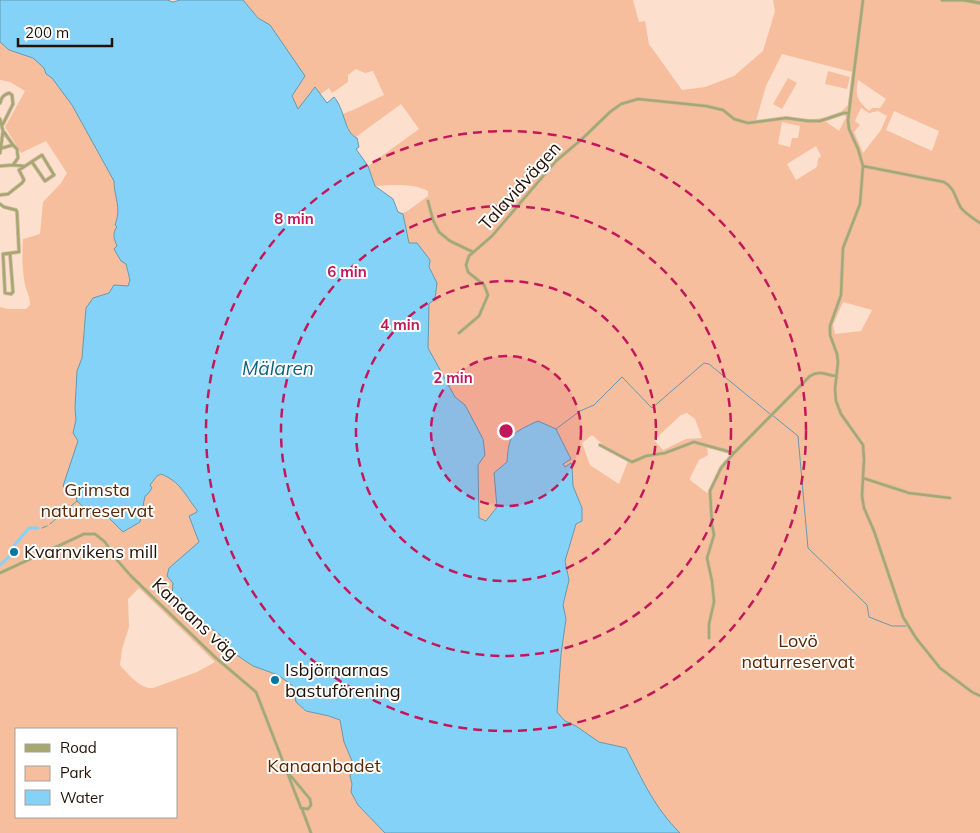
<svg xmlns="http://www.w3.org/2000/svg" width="980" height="833" font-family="Mulish,sans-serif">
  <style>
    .green { fill: #f7be9d; fill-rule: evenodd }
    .water { fill: #85d2f8; stroke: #6798b0 }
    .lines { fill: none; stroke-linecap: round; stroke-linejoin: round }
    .stream { stroke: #6798b0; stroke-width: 1 }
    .canal { stroke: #85d2f8; stroke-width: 3 }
    .minor-casing { stroke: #d6baaa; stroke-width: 4 }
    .tertiary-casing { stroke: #d6baaa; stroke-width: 4.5 }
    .minor { stroke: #a6a96f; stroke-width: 2.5 }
    .tertiary { stroke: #a6a96f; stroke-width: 3 }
    .ring { fill: none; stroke: #c2185b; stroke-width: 2.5; stroke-dasharray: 9 6 }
    .poi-dot { fill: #0478a1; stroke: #fff; stroke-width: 2 }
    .labels { text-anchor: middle; stroke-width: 4; stroke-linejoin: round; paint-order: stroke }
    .street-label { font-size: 18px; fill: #221107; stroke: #fff }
    .park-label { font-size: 18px; fill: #592600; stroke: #fff }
    .poi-label { font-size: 18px; fill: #221107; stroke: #fff; text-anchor: start }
    .water-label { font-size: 19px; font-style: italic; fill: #0d5f7f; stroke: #fff }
    .centre { fill: #c2185b; stroke: #fff; stroke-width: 2.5 }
    .ring-label { font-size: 15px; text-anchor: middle; font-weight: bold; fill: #c2185b; stroke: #fff; stroke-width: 4; stroke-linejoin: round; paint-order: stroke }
  </style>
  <rect width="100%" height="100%" fill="#fddfce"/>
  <path class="green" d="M0 0H22L455 833H0V307L8 309H26L30 305C30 297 27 292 25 285 22 269 22 254 23 239L40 234 43 202 61 183 67 173 46 141 21 153 5 127 25 91 10 82 0 80ZM139 588 215 662 197 672 153 688C140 689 128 674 120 665L122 649 129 627 128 599ZM16 729H176V817H16Z
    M203 0H633L639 22 645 21 649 44 682 90 705 87 734 76 763 51 775 11 773 0H980V833H510L158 8ZM782 54 852 72 848 105 842 111 830 117 805 120 785 118 756 121 766 86ZM356 69 365 73 373 71 384 95 353 110 332 118 318 96 329 88 332 93 348 82V75ZM858 80 886 99 880 108H872L869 111C857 99 855 98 858 80ZM401 104 419 129 368 166 345 145ZM861 108 869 113 878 111 887 116 881 130 863 153 854 132 860 125 855 121ZM894 111 939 131 932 151 886 130ZM843 114 846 117 839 131 825 121ZM782 122 800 126 798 138H792L790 147 778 144ZM816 146 821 156 818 159 817 167 796 180 787 164ZM372 176 375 186C394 185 412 183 428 191V196L406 212 388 217 357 182ZM843 302 872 310 861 331 835 334 833 325ZM687 413 695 419 702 438 686 439 663 450 654 440 681 415ZM592 435 615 455 628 461 619 484 590 465 582 443ZM707 446 730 454 731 456 723 462 707 493 690 480V478L699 460 708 455Z
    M828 71 850 77 847 89 825 84Z
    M788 78 797 83 782 109 773 104Z"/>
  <path class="water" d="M0 0H167L173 2 180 0H243L258 18 270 25 305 76 292 96 298 109 315 87 327 103 334 97C345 109 344 133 357 138L359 147 356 149 368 166 375 186 393 199 398 212 403 214 409 243H417L430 260 429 267 437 283 435 299 429 304 428 348 455 397 465 405 483 439 485 455 478 465 479 518 486 521 497 507 494 473 507 462C509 433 512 433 538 421L556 429 571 459 563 464 565 467 571 463 572 466 573 486 582 508V521L576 524 565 561 569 580 563 605 566 619 561 654 557 712 565 721 576 726 599 742 626 748C643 781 654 807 680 833H385L358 805 351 792 352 784 350 776 352 761 344 742 340 720 329 716 306 711 296 702 293 686 278 675 253 666 235 654 220 635 204 623 196 616 192 618 181 608 180 606 183 603 181 598 175 599 172 596 173 583 167 576 169 568 199 542 189 516 197 512V510C184 494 181 482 161 474L157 476 150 485 152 488 148 494 145 496 140 522 123 532 106 515H92L77 501 75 493 69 494 63 486 78 441 73 433 76 420 75 408 77 371 82 358 86 308 93 298 109 293 114 285 128 286 130 280 126 264 121 261 114 249 117 246C114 239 112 233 117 227L115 225C122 208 114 197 114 181L72 105 52 78 46 74 44 68 33 58 9 50 0 42Z"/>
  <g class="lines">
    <path class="stream" d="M772 415 798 436 808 548 867 605 869 617 892 626H906
      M556 429 580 411 594 405 622 377 652 408 704 363 709 364 770 414
      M50 524 77 501
      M42 528 47 526"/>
    <path class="canal" d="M13 547 29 528H38
      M0 565 12 554"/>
    <g class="minor-casing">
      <path id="minor" d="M863 0 848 120 849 129 858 149 863 166 860 204 843 248 841 295 830 326V335L837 354 838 362 835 389 836 401 841 414 863 445 864 459 862 496 864 508 874 531 903 617 916 638 940 668 972 692 980 696
        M0 103C2 97 3 95 9 93L12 95 13 104 3 124
        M0 119 3 131 0 153
        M4 132 13 145
        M2 148 13 145 17 149 18 158 13 165
        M0 166 13 165 23 166
        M863 166 944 182C955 188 955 198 961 208 966 214 973 218 980 223
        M0 195 8 194 22 183 24 180 19 170 42 155 54 175 45 181 32 162
        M428 201 433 220 439 232 450 241 473 252
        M0 204 4 207 16 210 17 212 19 252 3 254 5 293 11 294 13 292 10 254
        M459 333 479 316 488 295 484 285 468 272 466 265 469 256 492 236 556 161 582 139 610 112 621 104 638 99 706 106 723 110 734 119 748 123 786 118 808 121H820L844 113H849
        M600 445 632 462 646 456 665 453 694 442 734 453 810 376C820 370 826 375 836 376
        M863 478 909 493 950 498
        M0 573 84 534H95L105 542 117 560 131 576 216 658 256 692 301 808 308 809 311 805 310 799 285 769
        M709 638V624L714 602 712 581 707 558 714 535 712 525 710 491 721 468 734 453
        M302 809 311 833"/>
    </g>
    <g class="tertiary-casing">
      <path id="tertiary" d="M942 0H964L980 3"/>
    </g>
    <use href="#minor" class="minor"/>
    <use href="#tertiary" class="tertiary"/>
  </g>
  <circle cx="506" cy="431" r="75" fill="#c2185b" fill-opacity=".12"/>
  <g class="ring">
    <circle cx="506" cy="431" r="75"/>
    <circle cx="506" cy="431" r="150"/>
    <circle cx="506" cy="431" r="225"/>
    <circle cx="506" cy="431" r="300"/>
  </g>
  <g class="poi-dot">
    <circle cx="14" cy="552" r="5"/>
    <circle cx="275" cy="680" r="5"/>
  </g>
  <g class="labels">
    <g class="street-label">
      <text transform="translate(520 186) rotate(-48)" y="6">Talavidvägen</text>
      <text transform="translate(195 619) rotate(43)" y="6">Kanaans väg</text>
    </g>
    <g class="park-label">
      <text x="97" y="496">Grimsta<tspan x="97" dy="21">naturreservat</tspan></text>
      <text x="798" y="647">Lovö<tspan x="798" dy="21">naturreservat</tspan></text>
      <text x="324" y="772">Kanaanbadet</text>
    </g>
    <g class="poi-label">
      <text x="24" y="558">Kvarnvikens mill</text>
      <text x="285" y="676">Isbjörnarnas<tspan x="285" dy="21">bastuförening</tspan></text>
    </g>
    <g class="water-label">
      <text x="278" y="375">Mälaren</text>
    </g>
  </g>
  <circle cx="506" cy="431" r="8" class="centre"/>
  <g class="ring-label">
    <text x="294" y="224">8 min</text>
    <text x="347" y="277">6 min</text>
    <text x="400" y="330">4 min</text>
    <text x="453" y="383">2 min</text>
  </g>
  <rect x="15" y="728" width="162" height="90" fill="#ffffff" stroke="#a7a09c"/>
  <rect x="25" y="744" width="25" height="8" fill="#a6a96f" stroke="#a7a09c"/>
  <text x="60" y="753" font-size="15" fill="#221107">Road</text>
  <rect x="25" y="766" width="25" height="15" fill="#f7be9d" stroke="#a7a09c"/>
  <text x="60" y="778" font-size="15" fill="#221107">Park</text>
  <rect x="25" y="790" width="25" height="15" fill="#85d2f8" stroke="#a7a09c"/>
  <text x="60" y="803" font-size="15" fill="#221107">Water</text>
  <path d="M18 38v8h94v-8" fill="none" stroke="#221107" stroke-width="2.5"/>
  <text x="25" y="38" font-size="15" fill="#221107" stroke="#ffffff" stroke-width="4" paint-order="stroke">200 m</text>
</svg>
